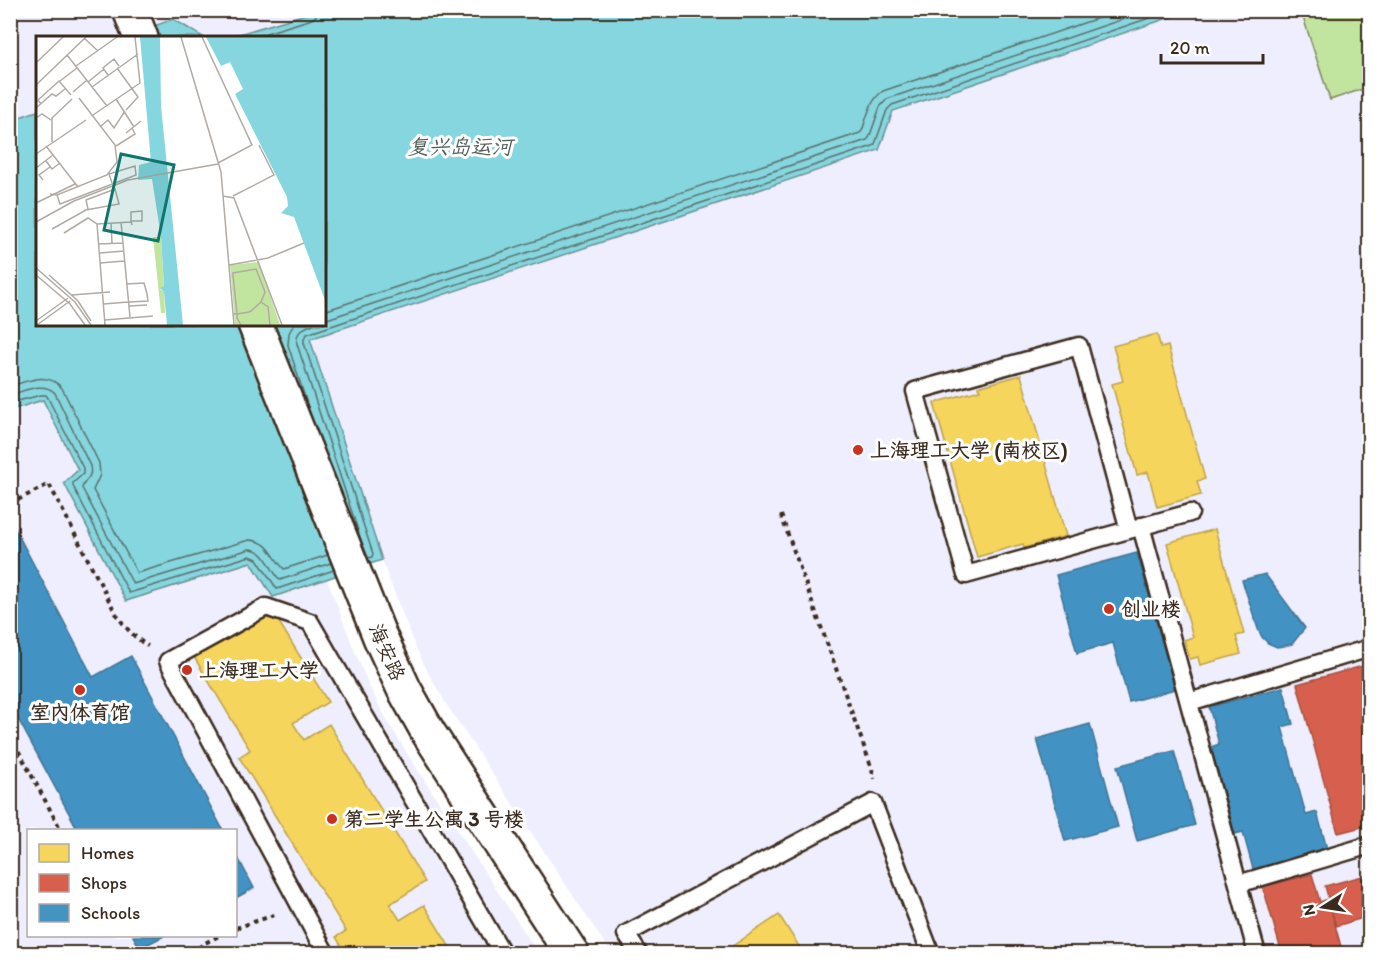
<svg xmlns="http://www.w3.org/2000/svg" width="1380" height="964" font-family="Itim,'LXGW WenKai TC',sans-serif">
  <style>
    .built { fill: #eeeefe; fill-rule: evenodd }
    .green { fill: #c1e49e; stroke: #7e875e; stroke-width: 1.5 }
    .water { fill: #86d6df; stroke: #689192; stroke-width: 1.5 }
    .homes { fill: #f6d55c; stroke: #bea249; stroke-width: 1.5 }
    .shops { fill: #d6604d; stroke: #a8503f; stroke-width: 1.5 }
    .schools { fill: #4393c3; stroke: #417492; stroke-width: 1.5 }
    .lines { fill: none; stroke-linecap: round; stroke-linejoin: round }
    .shore { stroke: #596f6b; stroke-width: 1.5 }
    .lane-casing { stroke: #3b2a1e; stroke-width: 21 }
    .secondary-casing { stroke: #3b2a1e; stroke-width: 38 }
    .path { stroke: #3b2a1e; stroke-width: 4; stroke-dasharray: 4.5 4.5; stroke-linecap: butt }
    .lane { stroke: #fff; stroke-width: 16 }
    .secondary { stroke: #fff; stroke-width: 33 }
    .poi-dot { fill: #c8321e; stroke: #fff; stroke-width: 2 }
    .labels { text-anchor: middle; stroke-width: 6; stroke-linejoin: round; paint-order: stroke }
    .poi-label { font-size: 20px; font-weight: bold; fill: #3b2a1e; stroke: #fff; text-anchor: start }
    .street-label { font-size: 20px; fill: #3b2a1e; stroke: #fff }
    .water-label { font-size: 21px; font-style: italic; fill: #525e58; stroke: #fff }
    .inset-river { fill: none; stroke: #86d6df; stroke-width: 3 }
    .inset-road { fill: none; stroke: #b1aaa5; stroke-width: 1.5 }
    .view { fill: #0f766e; fill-opacity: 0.15; stroke: #0f766e; stroke-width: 3 }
    .inset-edge { fill: none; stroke: #3b2a1e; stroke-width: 3 }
  </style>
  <rect width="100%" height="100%" fill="#fff"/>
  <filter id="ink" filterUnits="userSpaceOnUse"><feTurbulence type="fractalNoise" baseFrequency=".0167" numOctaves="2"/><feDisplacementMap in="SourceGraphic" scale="12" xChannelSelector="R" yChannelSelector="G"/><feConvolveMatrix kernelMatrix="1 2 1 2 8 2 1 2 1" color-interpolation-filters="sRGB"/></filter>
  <g filter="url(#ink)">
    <path class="built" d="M11 11H319L229 37H203L172 19 122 37 38 38 37 111 11 120Z
      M1189 12V11H1369V953H611L445 702 430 676 415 646 387 574 309 340 879 150 893 111Z
      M43 400 78 471 126 601 252 562 273 597 327 579 355 652 370 688 388 722 412 761 538 953 11 954V410ZM28 830H236V936H28Z"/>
    <path class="green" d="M1301 11H1369V87L1330 100Z"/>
    <path class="water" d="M319 10 1189 11 893 111 879 150 310 339 382 560 273 597 251 562 126 601 64 483 78 470 43 400 11 410V120L37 111 38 324H324V38L229 37Z
      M173 19 203 37 122 38Z"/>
    <path class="homes" d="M1157 334 1161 348 1168 346 1205 479 1197 481 1201 495 1157 507 1148 472 1137 475 1112 384 1123 381 1113 346Z
      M1021 375 1066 536 1024 548 1023 544 977 557 934 403 980 390 978 387Z
      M1215 529 1244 634 1236 636 1241 654 1200 665 1198 657 1190 659 1184 640 1193 637 1167 543Z
      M271 609 328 702 293 723 304 740 329 724 425 882 390 904 400 920 424 905 454 954H346L336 937 346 931 239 757 250 750 194 657Z
      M779 915 804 954H731L728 949Z"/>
    <path class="shops" d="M1370 664V825L1338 833 1297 684Z
      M1312 874 1320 902 1328 899 1343 954H1282L1263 887Z
      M1370 874V916L1336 926 1325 886Z"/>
    <path class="schools" d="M13 525 93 677 131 656 223 830H78L10 704V526Z
      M1137 553 1175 689 1129 702 1113 643 1077 653 1056 575Z
      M1265 574 1305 628 1292 644 1284 646 1277 647 1268 643 1262 637 1258 629 1242 580Z
      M1283 687 1293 724 1282 727 1306 815 1317 812 1327 849 1253 869 1243 832 1235 834 1211 747 1219 744 1209 707Z
      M1090 724 1118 827 1065 841 1037 739Z
      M1174 751 1195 825 1137 841 1117 766Z
      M236 854 254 888 236 898Z
      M133 936H164L140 948Z"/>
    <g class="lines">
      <path class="shore" d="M250 38 312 19 316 16 317 10
        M324 311 860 133 862 131C867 117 870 100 883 91L1122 10
        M324 320 867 140 869 138 880 107 887 99 1150 10
        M294 324 289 333 288 345 310 413
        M313 324C303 328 295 332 297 344L363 546
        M10 386C29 381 47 371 62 388L99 463 100 475 93 490 137 573 249 540C271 541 271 556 284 569L328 555
        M10 395C25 391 43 381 55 393L90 466C93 479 84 479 82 488L133 584 250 549C267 550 270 570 280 580L331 563
        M10 403 41 395H46L48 398 83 468V474L73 483V486L129 593 250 556 257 559 277 589 334 570
        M368 558 372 557 373 554 304 343V338L307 334 873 146 875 144 887 110 892 105 1173 10"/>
      <g class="lane-casing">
        <path id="lane" d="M1141 526 1257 954
          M1129 530 1079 346 915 391 966 575 1190 513
          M1189 702 1370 648
          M1238 884 1370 845
          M326 954 168 661 266 607 310 622 503 954
          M639 954 626 934 873 803 931 954"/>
      </g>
      <g class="secondary-casing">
        <path id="secondary" d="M130 10 141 38
          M255 324 380 637 404 689 428 732 572 954"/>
      </g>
      <path class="path" d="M10 504 49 484 115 612C124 626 133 637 148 646
        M781 515 872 769 874 779
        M10 735 61 830
        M236 928 277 914
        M192 954 203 944 219 936"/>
      <use href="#lane" class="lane"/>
      <use href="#secondary" class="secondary"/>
    </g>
  </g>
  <g class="poi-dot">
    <circle cx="858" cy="450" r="6"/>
    <circle cx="1109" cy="609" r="6"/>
    <circle cx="187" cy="670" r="6"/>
    <circle cx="80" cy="690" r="6"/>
    <circle cx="332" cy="819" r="6"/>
  </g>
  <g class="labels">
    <g class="poi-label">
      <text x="870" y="457">上海理工大学 (南校区)</text>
      <text x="1121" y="616">创业楼</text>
      <text x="199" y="677">上海理工大学</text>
      <text x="80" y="719" text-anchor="middle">室内体育馆</text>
      <text x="344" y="826">第二学生公寓 3 号楼</text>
    </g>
    <g class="street-label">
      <text transform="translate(387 652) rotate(66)" y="7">海安路</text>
    </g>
    <g class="water-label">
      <text x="460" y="154">复兴岛运河</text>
    </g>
  </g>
  <g transform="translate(36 36)">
    <rect width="290" height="290" fill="#fff"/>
    <path d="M117 201H125L128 251 124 253 128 256 129 277H125ZM223 226 244 289H199L194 229Z" fill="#c1e49e"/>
    <path d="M104 1H124L125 70 147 289H131L128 256 124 252 128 250 125 201 116 143 102 144 103 129 115 126ZM170 1H289V264L258 181 245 177 252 170 251 161 199 58 207 53 194 26 185 30Z" fill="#86d6df"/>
    <path class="inset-river" d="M252 1 290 79"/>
    <path class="inset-road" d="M145 1 185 136 198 289M166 1 216 109 182 127M48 2 62 15M31 19 71 70M1 26 27 1M40 30 81 1M81 32 102 61 90 74M72 39 67 32 78 23 83 30M24 45 41 32M52 46 68 33M0 49 50 1M56 51 102 18M37 56 51 44M80 63 98 91M5 68 2 64 23 45 35 59M0 72 16 58 20 60 29 53M57 79 104 47 99 1M0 82 6 78 15 84M65 90 72 84 78 92 89 75M90 97 105 85M16 106V82L36 63M10 110 42 151M80 110 99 98 96 92M0 118 50 84M10 125 16 133 24 127M0 132 17 119M7 144 3 139 14 131M14 158 21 159 71 139 81 126 79 109 43 62M21 159 24 168 100 139 99 130 73 138 76 147M187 160 198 162 246 289M197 160 238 139 223 109M0 167 39 148M95 185H106V175L95 176V185L96 189M0 186 38 165 92 144 182 128M85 186 94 281M75 187 76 207M61 188 95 186M16 193 50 174 83 168 79 153 50 164 52 173M28 197 52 182 61 188 69 289M63 208 87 207M64 217 88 215M64 227 88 225M193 229 232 222 268 207M0 232 39 266 55 289M0 239 34 268 49 289M13 239 42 265 55 285M90 248 108 247 111 258 112 265 93 266M36 259 74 256M225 266 232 271 234 289M68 268 92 266M93 270 111 269M197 278H201L213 276 215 275 225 266 229 256 220 233 197 237V239L201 278V282L205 289M69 284 117 280M0 285 32 262M1 289 34 265"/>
    <path class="view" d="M85 118 138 129 122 205 68 194Z"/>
    <rect width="290" height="290" class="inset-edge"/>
  </g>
  <rect width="1380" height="964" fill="none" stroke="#fff" stroke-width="36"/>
  <rect x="18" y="18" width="1344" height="928" fill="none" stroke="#3b2a1e" stroke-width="2" filter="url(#ink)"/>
  <rect x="27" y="829" width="210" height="108" fill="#ffffff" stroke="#b1aaa5" stroke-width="1.5"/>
  <rect x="39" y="844" width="30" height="18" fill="#f6d55c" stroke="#b1aaa5" stroke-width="1.5"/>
  <text x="81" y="859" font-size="18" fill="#3b2a1e">Homes</text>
  <rect x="39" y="874" width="30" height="18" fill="#d6604d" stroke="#b1aaa5" stroke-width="1.5"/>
  <text x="81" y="889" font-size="18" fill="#3b2a1e">Shops</text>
  <rect x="39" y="904" width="30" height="18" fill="#4393c3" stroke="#b1aaa5" stroke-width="1.5"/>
  <text x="81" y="919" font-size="18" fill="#3b2a1e">Schools</text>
  <g transform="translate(1323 907) rotate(258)" stroke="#ffffff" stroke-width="4.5" paint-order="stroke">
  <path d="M0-4.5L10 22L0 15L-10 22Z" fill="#3b2a1e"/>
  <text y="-9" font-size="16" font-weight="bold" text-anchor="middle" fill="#3b2a1e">N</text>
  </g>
  <path d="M1161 54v9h102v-9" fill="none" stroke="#3b2a1e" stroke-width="3"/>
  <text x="1170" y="54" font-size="18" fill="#3b2a1e" stroke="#ffffff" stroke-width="4.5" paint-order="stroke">20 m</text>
</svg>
